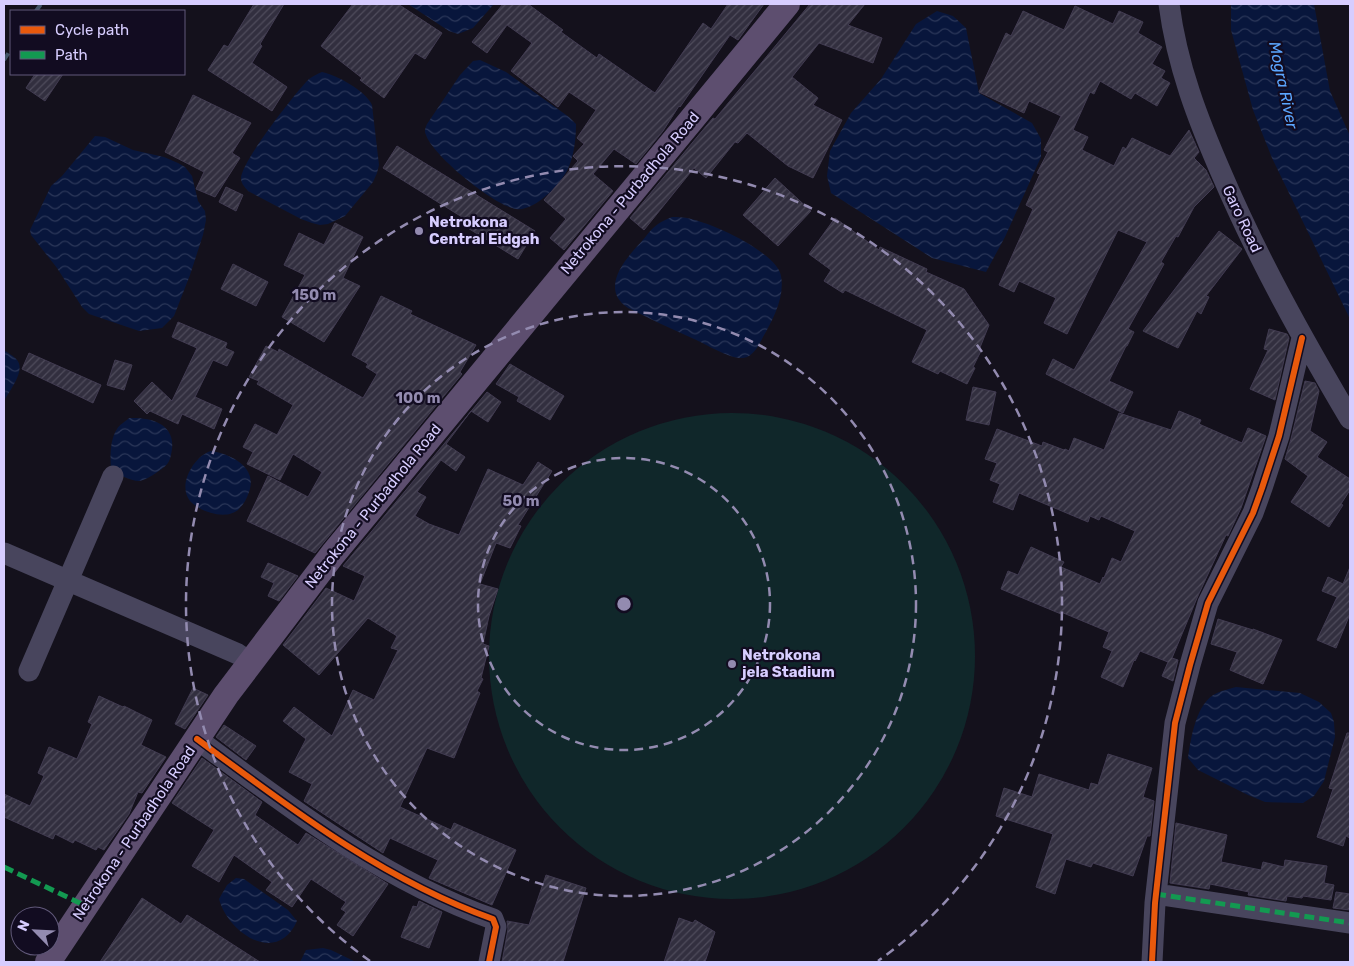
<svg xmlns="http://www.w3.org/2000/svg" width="1354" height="966" font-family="Rubik,sans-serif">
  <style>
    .garden { fill: #10272a }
    .water { fill: url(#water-waves) }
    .building { fill: url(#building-hatch); stroke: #413b51 }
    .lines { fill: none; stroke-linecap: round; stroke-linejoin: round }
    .minor { stroke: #48455d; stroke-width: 21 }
    .major { stroke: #5d4e6f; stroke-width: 26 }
    .rail { stroke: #425367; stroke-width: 4; stroke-dasharray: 8 6; stroke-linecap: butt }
    .quiet { stroke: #139951; stroke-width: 5; stroke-dasharray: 10 5; stroke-linecap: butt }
    .cycleway-casing { stroke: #120c21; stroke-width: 9 }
    .cycleway { stroke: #e8590c; stroke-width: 6 }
    .ring { fill: none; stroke: #938bb0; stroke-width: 2.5; stroke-dasharray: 9 6 }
    .poi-dot { fill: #938bb0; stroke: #120c21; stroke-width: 2 }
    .labels { text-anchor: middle; stroke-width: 4.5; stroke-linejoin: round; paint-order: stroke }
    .street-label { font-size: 15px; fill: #d7cdff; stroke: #120c21 }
    .poi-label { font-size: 15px; font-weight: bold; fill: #d7cdff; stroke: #120c21; text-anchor: start }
    .water-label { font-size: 16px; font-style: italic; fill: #5ba6ff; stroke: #120c21 }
    .centre { fill: #938bb0; stroke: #120c21; stroke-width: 2.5 }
    .ring-label { font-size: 15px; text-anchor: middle; font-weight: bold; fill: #938bb0; stroke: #120c21; stroke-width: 4.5; stroke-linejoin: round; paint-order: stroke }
  </style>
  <defs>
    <pattern id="water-waves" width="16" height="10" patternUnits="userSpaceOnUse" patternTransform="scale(1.25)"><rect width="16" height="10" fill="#08163c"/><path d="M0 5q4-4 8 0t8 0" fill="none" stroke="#2b3759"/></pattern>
    <pattern id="building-hatch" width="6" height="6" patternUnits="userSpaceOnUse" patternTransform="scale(1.25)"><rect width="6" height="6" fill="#322f3f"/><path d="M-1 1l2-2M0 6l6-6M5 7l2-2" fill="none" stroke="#4f4c5c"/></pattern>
  </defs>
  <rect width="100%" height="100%" fill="#14111c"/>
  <path class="garden" d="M489 656a243 243 0 1 1 486 0a243 243 0 1 1-486 0Z"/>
  <path class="water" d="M408 4H494L473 28 458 34 449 31Z
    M1231 4H1314L1330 91 1350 136V319L1272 158 1253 110 1231 30Z
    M937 11 953 16 966 28 979 93 1032 123 1041 139V157L1005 237 986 272 932 258 831 193 827 176 830 151 851 113 881 79 916 24Z
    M480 60 506 72 569 117 576 124C576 140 574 155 568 169 560 185 534 212 516 209 495 206 433 156 426 135 424 131 425 129 427 124L460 75 473 61Z
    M322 72C337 75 366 91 372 105L379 165 377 173 373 182 345 216 328 224 320 225 312 223 301 219 248 191C245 187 241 184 241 178 242 161 295 93 309 79 313 76 317 74 322 72Z
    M95 136 105 137 133 150 164 157 178 163 185 167 192 176 198 201 205 211 206 220 203 235 190 275 174 316 162 328 139 331 89 314 82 307 57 268 31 235 30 230 51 186 62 176Z
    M672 217C677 217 682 217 687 218 710 222 777 252 781 276 785 297 773 320 763 337 759 345 753 357 743 358 729 359 706 344 694 339 672 329 650 319 628 308 599 289 625 259 642 241 647 235 652 228 658 224 662 221 667 219 672 217Z
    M4 350C8 353 14 356 17 360 26 371 9 391 4 401Z
    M129 418C150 417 175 423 172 449 170 463 168 465 156 473 151 476 146 480 139 481 130 481 118 474 111 469 110 457 110 439 117 429 119 425 126 421 129 418Z
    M211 451C231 454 258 467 249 492 247 498 244 504 239 509 227 521 200 512 190 501 177 485 194 456 211 451Z
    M1236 687 1300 693 1319 702 1331 713 1334 722 1335 737 1324 781 1314 796 1303 803 1265 802 1248 795 1198 770 1188 758C1191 738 1196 702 1217 693 1223 690 1230 689 1236 687Z
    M236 878 244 879 288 910 297 921C277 966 228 933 219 899L227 885Z
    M323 948 331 950 356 962H300L306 950Z"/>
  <path class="building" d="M254 4H284L260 44 262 46 252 63 287 87 272 111 208 70 224 45 228 47Z
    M353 4H398L442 33 425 59 415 53 384 98 360 80 362 78 321 46Z
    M503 4H528L563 30 561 32 597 58 599 54 655 93 703 23 711 29 728 4H764L738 40 730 35 680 107 679 106 663 131 636 164 614 149 604 161 593 174 613 191 564 250 550 238 566 219 544 200 578 161 573 156 584 144 577 138 596 110 569 92 558 107 511 71 532 43 507 25 487 53 472 42Z
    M810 4H865L848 25 882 38 873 63 819 43 792 77 818 98 813 105 842 120 813 178 788 166 747 133 738 143 735 142 706 178 694 168 644 230 630 218 707 125 713 118 715 119Z
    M1075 6 1113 24 1119 11 1143 22 1138 33 1162 47 1152 64 1165 71 1161 78 1170 83 1157 106 1135 93 1131 99 1100 81 1094 94 1090 92 1073 130 1088 137 1082 150 1114 166 1123 147 1126 149 1132 138 1170 156 1189 130 1199 152 1194 158 1206 170 1214 187 1194 207 1178 237 1176 236 1161 262 1164 264 1128 329 1134 332 1127 346H1126L1109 381 1133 392 1123 413 1046 374 1053 359 1074 370 1147 242 1118 230 1067 334 1044 323 1056 298 1019 281 1014 292 999 285 1033 209 1026 205 1040 174 1037 173 1048 152 1044 150 1061 116 1029 101 1024 113 979 92 1006 33 1011 36 1023 11 1064 30Z
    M35 74H63L45 101 26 88Z
    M193 95 251 123 232 153 240 158 215 197 196 189 204 172 165 152Z
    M397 146 535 231 518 259 458 222 462 217 383 168Z
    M775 178 811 211 778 246 743 215Z
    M226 187 243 195 236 211 219 202Z
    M835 218 879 250 880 247 927 269 926 272 964 289 989 325 979 350 981 351 973 367 975 368 967 384 940 371 938 374 912 362 927 330 845 290 843 293 824 281 831 270 809 254Z
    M335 223 363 237 343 278 360 286 324 342 282 317 305 275 284 265 299 233 324 245Z
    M1219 231 1242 249 1206 296 1209 297 1201 314 1197 311 1178 348 1143 331Z
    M233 264 268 282 256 306 221 289Z
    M381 296 412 311 410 314 476 345 460 372 462 374 315 553 247 521 268 476 308 497 322 472 293 454 280 480 247 464 253 452 243 447 255 424 277 435 293 405 257 384 259 381 249 377 266 346 278 352 279 349 363 398 377 374 366 367 368 364 352 355Z
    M178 322 227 343 225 348 234 352 227 366 213 360 195 397 222 409 214 429 182 414 178 424 150 411 147 414 134 401 152 382 172 401 197 348 172 337Z
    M1269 329 1287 334 1289 338 1275 400 1250 389 1268 350 1264 349Z
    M29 353 101 385 93 403 22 369Z
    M115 360 132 365 124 390 107 385Z
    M510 364 564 396 550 420 517 401 519 397 496 384Z
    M1305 381 1315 383 1319 391 1310 431 1327 442 1317 457 1350 479V490L1341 504 1343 505 1329 527 1291 502 1308 476 1285 459 1291 439Z
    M973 387 996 392 989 425 966 420Z
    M487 392 501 402 488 422 471 411 446 444 465 457 456 471 441 460 417 492 426 497 415 516 429 524 459 535 488 469 523 485 538 462 552 471 518 525 521 526 510 548 496 543 480 584 498 589 489 616 483 644 489 646 481 678 483 679 477 691 480 693 454 758 427 748 400 807 451 830 454 823 516 850 492 905 429 878 438 860 390 838 383 853 304 801 312 784 289 772 306 739 283 721 294 707 332 736 353 690 374 700 398 650 391 648 397 636 368 618 319 675 283 645 326 588 354 601 365 576 343 566Z
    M1179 411 1201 420 1199 424 1242 443 1248 428 1266 436 1241 508 1228 536 1226 535 1197 598 1172 658 1178 660 1173 681 1162 676 1168 662 1140 651 1135 661 1134 660 1123 687 1101 677 1112 651 1103 647 1109 632 1061 612V614L1001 589 1008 571 1018 575 1031 547 1064 562 1061 567 1100 584 1103 577 1104 578 1112 558 1121 562 1135 531 1101 516 1099 520 1090 516 1088 522 1019 493 1013 510 993 502 1000 484 990 480 997 463 985 459 997 429 1042 446 1043 442 1064 450 1065 449 1069 451 1074 438 1104 450 1119 413 1171 430Z
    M268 563 298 576 279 601 268 596 274 583 261 577Z
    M1350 567V614L1336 648 1317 640 1337 597 1322 591 1328 577 1343 584Z
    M1218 619 1253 630V629L1282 640 1263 684 1230 670 1237 652 1211 644Z
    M193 688 208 695 185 729 175 724Z
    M99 696 123 707 124 706 152 720 141 745 166 757 142 793 138 792 129 814 104 850 98 847 96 850 75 840 73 843 55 834 53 839 4 817V794L30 806 44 776 38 773 49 747 77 759 92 724 88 722Z
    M224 725 256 746 246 760 216 737Z
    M1347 733H1350V838L1346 836 1343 846 1317 837 1333 789 1329 788Z
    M1108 754 1152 768 1143 797 1154 801 1150 836H1147L1133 876 1093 863 1091 867 1066 859 1055 894 1036 887 1053 834 996 816 1004 788 1032 797 1039 774 1089 790 1091 783 1098 785Z
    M202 758 262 802 255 815 298 845 306 833 388 884 353 936 337 925 346 912 341 909 346 902 311 879 292 907 266 890 272 882 234 855 219 882 192 866 214 830 172 803Z
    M1176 823 1227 835 1221 862 1261 870 1263 862 1284 867 1285 860 1327 866 1324 883 1334 885 1331 900 1303 896 1302 898 1287 896 1286 901 1248 895 1249 892 1210 884 1209 889 1170 883Z
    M546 875 586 888 563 962H502L508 929 507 921 529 925Z
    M1336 892 1350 894V910L1333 908Z
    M142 898 181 924 187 915 260 962H100Z
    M419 901 442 912 429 948 401 937 413 906 417 907Z
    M679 918 693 923 695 920 715 932 705 962H664Z"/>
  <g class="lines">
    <path class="minor" d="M1169 4C1177 66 1198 120 1223 177 1259 261 1304 341 1350 419
      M4 553 238 654
      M29 671 113 476
      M197 739C290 808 383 880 493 919L496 927 489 962
      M1156 894 1350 923
      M1152 962 1155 903 1175 723 1190 665 1208 603 1253 513 1262 488 1279 436 1302 338"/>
    <path class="major" d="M48 962 226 695 333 554 787 4"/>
    <path class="rail" d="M36 11 41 4
      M4 60 11 49"/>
    <path class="quiet" d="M4 867 86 906
      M1156 894 1350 923"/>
    <g class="cycleway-casing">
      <path id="cycleway" d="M197 739C290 808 383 880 493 919L496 927 489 962
        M1152 962 1155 903 1175 723 1190 665 1208 603 1253 513 1262 488 1279 436 1302 338"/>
    </g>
    <use href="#cycleway" class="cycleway"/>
  </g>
  <g class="ring">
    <circle cx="624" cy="604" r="146"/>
    <circle cx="624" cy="604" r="292"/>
    <path d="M370 961A438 438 0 1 1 878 961"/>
  </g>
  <g class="poi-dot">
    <circle cx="419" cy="231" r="5"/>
    <circle cx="732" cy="664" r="5"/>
  </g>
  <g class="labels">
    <g class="street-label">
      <text transform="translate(630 193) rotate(-50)" y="5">Netrokona - Purbadhola Road</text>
      <text transform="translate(1242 219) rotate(65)" y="5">Garo Road</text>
      <text transform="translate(373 506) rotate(-51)" y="5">Netrokona - Purbadhola Road</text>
      <text transform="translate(134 833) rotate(-56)" y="5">Netrokona - Purbadhola Road</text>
    </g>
    <g class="poi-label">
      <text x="429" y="227">Netrokona<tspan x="429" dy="17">Central Eidgah</tspan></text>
      <text x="742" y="660">Netrokona<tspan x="742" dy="17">jela Stadium</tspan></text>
    </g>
    <g class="water-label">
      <text transform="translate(1284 85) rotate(78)" y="6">Mogra River</text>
    </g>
  </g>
  <circle cx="624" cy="604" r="8" class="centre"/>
  <g class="ring-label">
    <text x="314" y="300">150 m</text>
    <text x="418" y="403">100 m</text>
    <text x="521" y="506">50 m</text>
  </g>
  <rect width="1354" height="966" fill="none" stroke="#d7cdff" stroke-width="10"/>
  <rect x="10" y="10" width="175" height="65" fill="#120c21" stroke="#61597a"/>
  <rect x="20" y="26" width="25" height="8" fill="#e8590c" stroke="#61597a"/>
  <text x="55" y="35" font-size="15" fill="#d7cdff">Cycle path</text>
  <rect x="20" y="51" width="25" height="8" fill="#139951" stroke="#61597a"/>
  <text x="55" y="60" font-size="15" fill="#d7cdff">Path</text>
  <g transform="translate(35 931) rotate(294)"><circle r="24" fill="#120c21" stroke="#61597a"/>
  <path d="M0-4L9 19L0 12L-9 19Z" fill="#938bb0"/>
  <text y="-8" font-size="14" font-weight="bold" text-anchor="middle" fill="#d7cdff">N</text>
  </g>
</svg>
